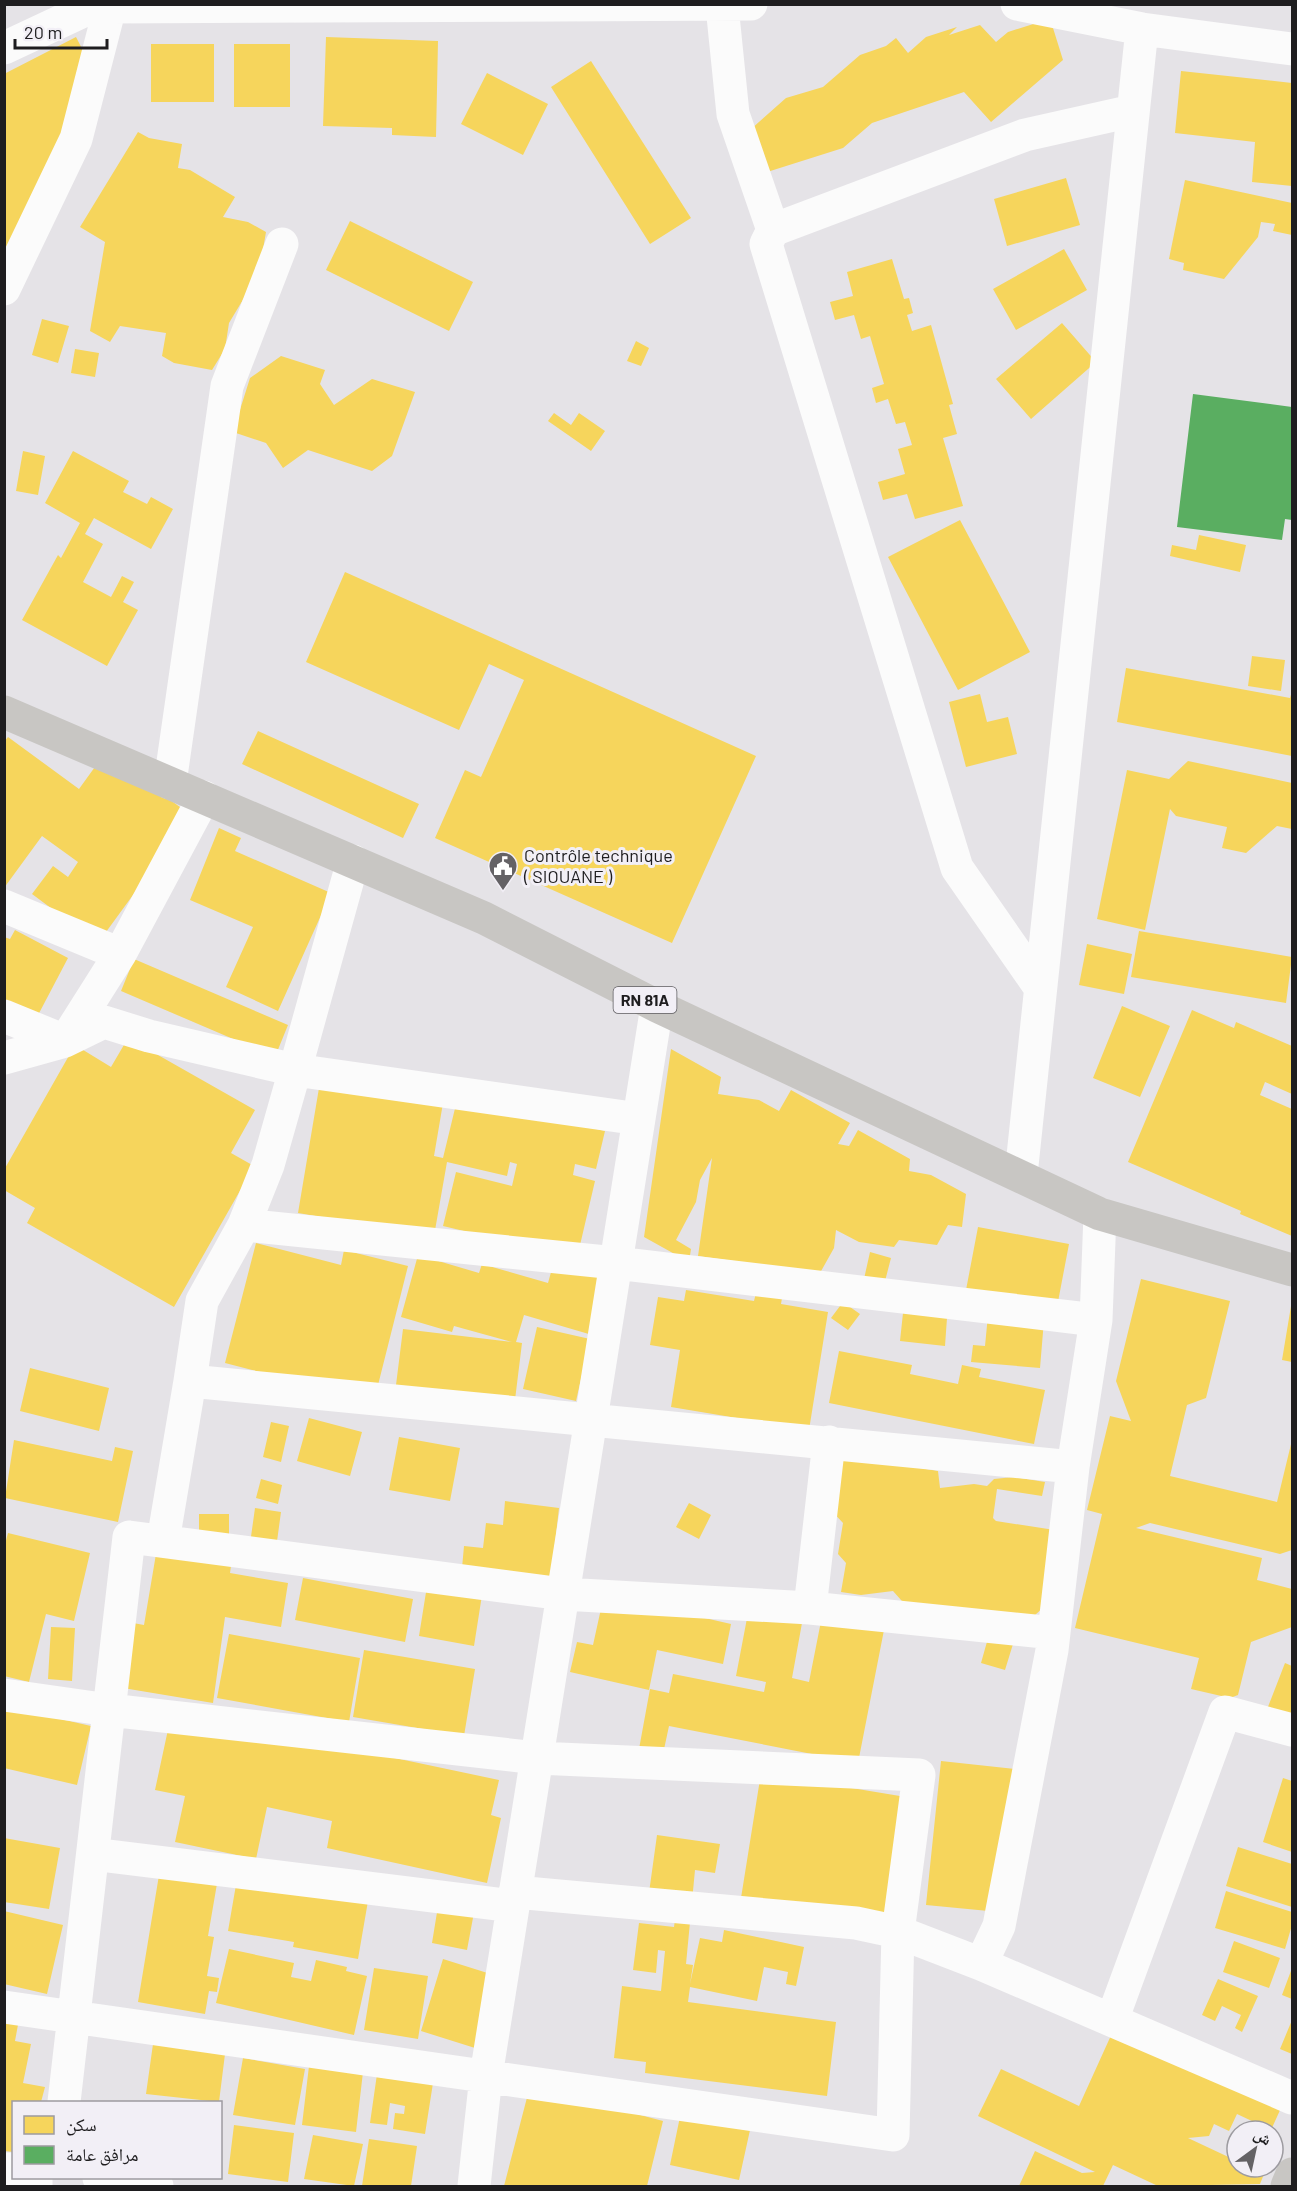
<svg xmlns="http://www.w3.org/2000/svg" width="1297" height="2191" font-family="Barlow,'Noto Naskh Arabic',sans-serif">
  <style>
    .homes { fill: #f6d55c }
    .public { fill: #5aae61 }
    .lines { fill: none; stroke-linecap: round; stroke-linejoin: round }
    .street { stroke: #fbfbfb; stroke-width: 33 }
    .primary { stroke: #c8c6c3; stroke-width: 33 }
    .labels { text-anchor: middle; stroke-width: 6; stroke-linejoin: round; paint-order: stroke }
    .shield { fill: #f2eff6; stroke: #5e5c60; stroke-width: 1.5 }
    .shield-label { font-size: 16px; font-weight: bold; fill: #1e1d1f }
    .poi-label { font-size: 18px; fill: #1e1d1f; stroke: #f2eff6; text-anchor: start }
  </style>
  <rect width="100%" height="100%" fill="#e5e3e7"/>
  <path class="homes" d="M1046 20 1053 28 1063 60 991 122 964 92 872 123 843 148 764 173 750 130 786 98 823 87 860 55 886 46 896 38 908 53 926 37 957 27 949 35 980 25 996 42 1008 32Z
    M76 37 92 68 4 261V74Z
    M326 37 438 41 436 137 392 135V128L323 126Z
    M151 44H214V102H151Z
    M234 44H290V107H234Z
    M591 61 691 218 650 244 551 87Z
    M1181 71 1292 83V186L1252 182 1255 142 1175 133Z
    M487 73 548 104 523 155 461 124Z
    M138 132 149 138 182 144 178 168 190 170 235 197 223 217 248 222 266 232 259 273 229 323 225 349 212 370 174 363 162 356 166 333 120 326 110 342 90 331 105 242 80 227Z
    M1066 178 1080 225 1007 246 994 199Z
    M1185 180 1292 203V235L1273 231 1275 224 1261 222 1258 237 1224 279 1183 270 1184 263 1169 259Z
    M350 221 473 282 449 331 326 270Z
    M1064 249 1087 290 1016 330 993 289Z
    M892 259 904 299 909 298 913 313 907 315 912 331 931 325 953 404 949 405 957 434 943 438 963 506 915 519 907 494 883 500 878 482 905 474 898 449 912 445 905 422 896 424 888 399 876 403 872 388 884 384 870 336 861 339 854 315 835 320 830 302 853 296 847 272Z
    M42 319 69 326 58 363 32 355Z
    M1062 323 1096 362 1031 419 996 379Z
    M636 341 649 348 641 366 627 361Z
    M75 349 99 353 95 377 71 373Z
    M281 356 325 370 320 384 334 405 372 379 415 392 392 456 372 471 308 450 283 468 266 443 233 432 250 378Z
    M554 413 571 425 579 413 605 431 591 451 548 421Z
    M23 451 45 456 38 495 16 491Z
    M73 451 129 481 123 492 147 504 151 497 173 509 151 549 94 518 85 534 103 544 83 582 111 597 122 576 134 582 123 602 138 610 107 666 22 620 58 555 61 558 80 523 45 503Z
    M960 520 1030 652 958 690 888 557Z
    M1199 535 1246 545 1240 572 1170 556 1172 545 1196 550Z
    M345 572 756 756 672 943 435 838 465 770 481 777 524 680 489 664 459 730 306 662Z
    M1252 656 1285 660 1281 691 1248 686Z
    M1126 668 1290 698 1292 691V756L1117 722Z
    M980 694 987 722 1008 717 1017 754 966 767 949 702Z
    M258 731 419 804 403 838 242 764Z
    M8 737 79 789 105 753 198 820 141 884 98 943 32 894 53 866 68 877 78 862 42 836 4 888V742Z
    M1188 761 1292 783V829L1277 826 1246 853 1222 848 1227 827 1176 816 1170 809 1145 930 1097 919 1127 770 1169 779Z
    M219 828 241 838 235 851 331 893 278 1011 226 987 253 927 190 900Z
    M15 930 68 958 26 1038 4 1027V937L10 939Z
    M1139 931 1292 957 1286 1003 1131 977Z
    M1087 944 1132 954 1124 994 1079 985Z
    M134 959 288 1025 275 1057 121 991Z
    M1122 1006 1170 1026 1140 1097 1093 1078Z
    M1192 1010 1234 1028 1236 1022 1292 1046V1094L1265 1082 1260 1095 1292 1109V1236L1240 1214 1241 1211 1128 1162Z
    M128 1038 255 1110 231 1153 254 1166 174 1307 27 1223 35 1208 4 1190V1170L75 1045 111 1067Z
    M671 1049 721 1077 718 1094 759 1100 779 1111 791 1090 850 1123 838 1144 849 1146 858 1130 910 1159 909 1171 931 1175 966 1194 962 1227 948 1225 937 1245 899 1240 894 1247 859 1242 836 1230 834 1248 820 1273 698 1256 712 1158 700 1180 696 1202 676 1240 691 1249 689 1262 644 1237Z
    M320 1082 443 1103 434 1156 443 1158 458 1096 605 1131 596 1169 575 1164 573 1175 595 1181 577 1258 443 1226 456 1172 512 1186 517 1164 510 1162 507 1176 447 1162 434 1236 298 1213Z
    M978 1227 1069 1244 1057 1307 966 1290Z
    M256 1243 341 1265 344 1250 408 1266 374 1401 225 1363Z
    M870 1252 891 1258 884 1285 864 1279Z
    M418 1255 479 1273 482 1264 548 1283 553 1265 615 1282 599 1337 524 1315 516 1342 522 1343 514 1408 395 1393 403 1329 512 1342 454 1326 452 1332 401 1317Z
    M1141 1279 1230 1301 1206 1398 1187 1405 1170 1476 1277 1502 1292 1440V1550L1280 1554 1150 1523 1136 1528 1262 1558 1257 1580 1292 1589V1627L1251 1642 1238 1695 1230 1698 1191 1689 1199 1658 1075 1628 1102 1514 1087 1510 1110 1416 1131 1421 1116 1381Z
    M686 1290 754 1301 756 1293 782 1298 781 1304 828 1312 809 1430 671 1407 680 1350 650 1345 658 1297 684 1301Z
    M843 1302 860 1314 848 1330 831 1318Z
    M1291 1306H1292V1362L1282 1360Z
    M903 1313 947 1318 945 1346 900 1341Z
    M988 1315 1044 1320 1040 1368 971 1362 973 1345 985 1346Z
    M537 1327 590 1339 576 1401 523 1389Z
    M839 1351 912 1365 910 1374 958 1384 962 1365 981 1369 979 1377 1045 1390 1034 1444 829 1403Z
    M30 1368 109 1388 99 1431 20 1411Z
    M309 1418 362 1432 350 1476 297 1461Z
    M271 1422 289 1426 281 1462 263 1457Z
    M399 1437 460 1448 450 1501 389 1490Z
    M14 1440 112 1461 115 1447 133 1451 118 1522 5 1498Z
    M847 1456 938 1471 940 1488 974 1484 987 1486 994 1479 1014 1477 1045 1482 1042 1496 997 1489 993 1518 996 1521 1061 1531 1054 1598 1035 1615 909 1609 893 1591 861 1595 841 1592 846 1563 838 1554 843 1523 830 1509 829 1472Z
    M261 1479 282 1485 278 1504 256 1498Z
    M505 1501 559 1508 551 1579 462 1568 464 1546 483 1548 486 1523 503 1525Z
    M689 1503 711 1515 699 1539 676 1527Z
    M255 1508 281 1512 275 1556 249 1551Z
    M199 1514H229V1547L199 1546Z
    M8 1533 90 1553 74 1621 46 1614 29 1682 4 1676V1548Z
    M156 1554 231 1566 230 1573 288 1583 281 1627 225 1617 213 1703 123 1688 133 1623 144 1625Z
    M303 1578 413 1599 405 1642 295 1620Z
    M427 1586 482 1595 474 1646 419 1636Z
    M604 1595 731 1624 723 1664 657 1650 649 1690 570 1672 577 1642 593 1645Z
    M823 1611 884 1630 858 1763 669 1726 663 1754 639 1749 650 1689 669 1693 673 1674 764 1692 766 1682 736 1676 748 1613 802 1623 792 1678 809 1682Z
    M992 1624 1017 1631 1005 1670 981 1663Z
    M51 1627 75 1628 72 1681 48 1679Z
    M229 1634 360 1658 349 1722 217 1698Z
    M364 1650 475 1669 464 1736 353 1717Z
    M1285 1663 1292 1666V1722L1266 1712Z
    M4 1706 91 1726 77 1785 4 1768Z
    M172 1711 499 1780 491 1815 501 1818 487 1883 327 1848 332 1821 267 1807 256 1859 175 1842 185 1796 155 1790Z
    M941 1761 1015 1769 999 1912 926 1905Z
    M761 1773 906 1797 892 1923 741 1898Z
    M1283 1778 1292 1781V1852L1263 1842Z
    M657 1835 720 1844 715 1873 695 1870 686 1964 693 1965 690 1984 700 1938 722 1942 724 1930 804 1947 796 1986 786 1984 788 1972 764 1967 757 2001 690 1987 688 2002 836 2022 827 2096 645 2073 646 2062 614 2058 622 1986 661 1991 665 1951 658 1950 656 1973 633 1970 639 1923 674 1927 677 1904 648 1900Z
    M4 1838 60 1848 49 1909 4 1902Z
    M1238 1847 1292 1864V1907L1226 1886Z
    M161 1863 219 1872 208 1936 214 1937 207 1976 219 1978 217 1992 209 1991 205 2014 138 2002Z
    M237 1879 368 1901 358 1959 293 1947 294 1942 228 1931Z
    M1226 1891 1292 1912V1925L1285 1949 1215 1928Z
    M439 1900 475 1907 467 1950 432 1943Z
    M4 1911 63 1925 47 1994 4 1984Z
    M1234 1941 1280 1958 1269 1988 1223 1972Z
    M229 1949 294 1963 291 1977 311 1981 316 1960 347 1967 346 1971 367 1976 354 2035 216 2003Z
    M443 1959 497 1976 475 2048 421 2031Z
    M374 1968 428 1976 418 2039 364 2030Z
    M1292 1968V1999L1282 1995Z
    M1218 1979 1258 1996 1242 2032 1235 2028 1241 2015 1222 2006 1215 2021 1202 2015Z
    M4 2010 20 2014 15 2041 31 2044 23 2083 45 2087 41 2102H14V2152L4 2151Z
    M1292 2020V2054L1280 2049Z
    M1113 2031 1281 2108 1271 2130 1237 2114 1229 2131 1214 2124 1209 2136 1188 2138 1237 2161V2167H1250L1264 2174 1260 2184 1158 2186 1113 2165 1103 2186H1019L1035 2151 1082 2173 1095 2172 978 2116 1001 2069 1079 2106Z
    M153 2044 225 2054 219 2102 146 2094Z
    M243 2058 305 2069 295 2125 233 2115Z
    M309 2066 363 2072 356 2132 302 2125Z
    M377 2074 433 2083 425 2134 393 2129 395 2113 404 2114 405 2106 390 2103 387 2125 370 2123Z
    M530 2086 663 2121 647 2186H504Z
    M682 2107 752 2121 739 2180 670 2165Z
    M234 2125 294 2133 288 2182 228 2174Z
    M313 2135 363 2144 354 2186 304 2179Z
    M369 2139 417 2146 411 2186H362Z"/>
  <path class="public" d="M1193 394 1292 407V520L1285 519 1282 540 1177 527Z"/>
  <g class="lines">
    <path class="street" d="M1017 4 1142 29 1292 49
      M722 6 733 114 773 230
      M4 48 83 11 110 7 751 4
      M4 289 76 139 110 7
      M170 783 227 386 282 244
      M4 906 120 954
      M1039 986 957 868 766 244 773 230 1025 135 1132 111
      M4 1016 65 1041 120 954 204 797
      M4 1058 65 1041 104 1022 149 1036 295 1070 353 861
      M639 1119 295 1070 268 1165 244 1225 616 1263 1096 1320
      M1021 1175 1142 29
      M1100 1214 1096 1320 1073 1467 1052 1650 999 1926 981 1964 1292 2098
      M190 1381 202 1301 244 1225
      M163 1541 190 1381 1073 1467
      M810 1608 1054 1633
      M4 1695 109 1710 537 1758 919 1775 898 1932 893 2135 4 2007
      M93 1854 513 1906
      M515 1892 856 1923 898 1932 981 1964
      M1112 2020 1225 1712 1292 1730
      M64 2102 129 1537 563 1594 810 1608 829 1442
      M4 2169H14
      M99 2178 157 2186
      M36 2186V2178
      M474 2186 486 2076 657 1006"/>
    <path class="primary" d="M4 712 484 918 657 1006 1100 1214 1292 1270
      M1287 2186 1292 2174"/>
  </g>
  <defs>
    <g id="civic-pin" transform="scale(1.5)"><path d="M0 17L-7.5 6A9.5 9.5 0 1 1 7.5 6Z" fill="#646265" stroke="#f2eff6"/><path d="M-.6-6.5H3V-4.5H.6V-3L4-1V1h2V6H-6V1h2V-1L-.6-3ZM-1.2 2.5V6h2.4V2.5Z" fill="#fff"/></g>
  </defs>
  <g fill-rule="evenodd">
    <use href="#civic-pin" x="503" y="866"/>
  </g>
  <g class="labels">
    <rect class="shield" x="613.5" y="987" width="63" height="26" rx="4.5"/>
    <g class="shield-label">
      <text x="645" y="1006">RN 81A</text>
    </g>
    <g class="poi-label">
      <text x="524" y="862">Contrôle technique<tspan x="524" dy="21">( SIOUANE )</tspan></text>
    </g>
  </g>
  <rect width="1297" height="2191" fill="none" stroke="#1e1d1f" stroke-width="12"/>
  <rect x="12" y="2101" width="210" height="78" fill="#f2eff6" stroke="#9d9ba0" stroke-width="1.5"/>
  <rect x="24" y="2116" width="30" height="18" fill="#f6d55c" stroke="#9d9ba0" stroke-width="1.5"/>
  <text x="66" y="2131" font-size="18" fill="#1e1d1f">سكن</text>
  <rect x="24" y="2146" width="30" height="18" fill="#5aae61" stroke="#9d9ba0" stroke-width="1.5"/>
  <text x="66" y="2161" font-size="18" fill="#1e1d1f">مرافق عامة</text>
  <g transform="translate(1255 2149) rotate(33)"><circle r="28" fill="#f2eff6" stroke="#9d9ba0" stroke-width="1.5"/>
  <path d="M0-4.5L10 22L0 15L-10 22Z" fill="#646265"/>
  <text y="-9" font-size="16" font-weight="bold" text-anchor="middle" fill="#1e1d1f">ش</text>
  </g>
  <path d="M15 39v9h92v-9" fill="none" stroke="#1e1d1f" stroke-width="3"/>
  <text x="24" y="39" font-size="18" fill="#1e1d1f" stroke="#f2eff6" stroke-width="4.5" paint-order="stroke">20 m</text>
</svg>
